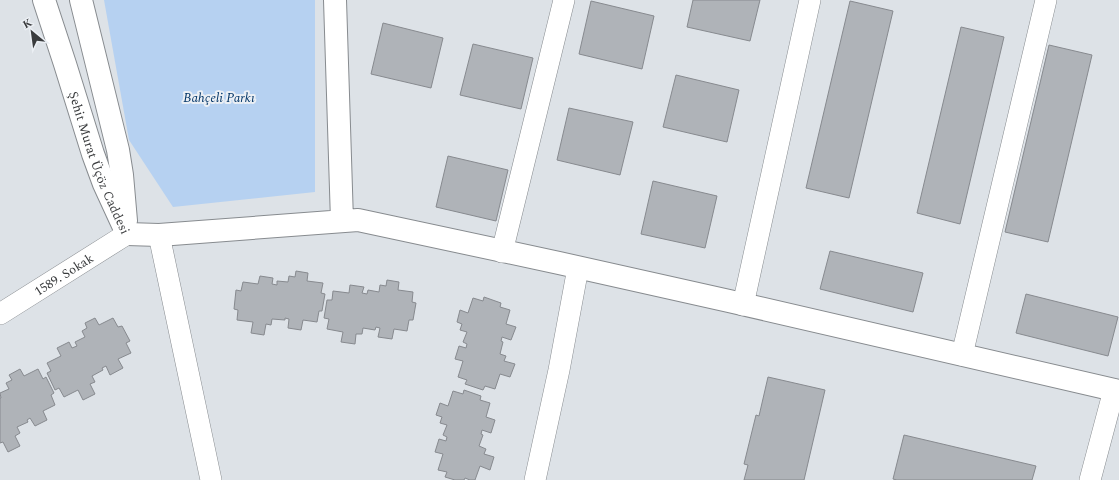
<svg xmlns="http://www.w3.org/2000/svg" width="1119" height="480" font-family="Spectral,serif">
  <style>
    .green { fill: #b6d1f1 }
    .building { fill: #afb3b8; stroke: #878a8f }
    .lines { fill: none; stroke-linecap: round; stroke-linejoin: round }
    .minor-casing { stroke: #878b8f; stroke-width: 22 }
    .tertiary-casing { stroke: #878b8f; stroke-width: 24 }
    .secondary-casing { stroke: #878b8f; stroke-width: 24 }
    .minor { stroke: #fff; stroke-width: 21 }
    .tertiary { stroke: #fff; stroke-width: 22 }
    .secondary { stroke: #fff; stroke-width: 22 }
    .labels { text-anchor: middle; stroke-width: 4; stroke-linejoin: round; paint-order: stroke }
    .park-label { font-size: 13px; font-style: italic; fill: #003467; stroke: #ebeff4 }
    .street-label { font-size: 13px; fill: #393b3d; stroke: #ebeff4 }
  </style>
  <rect width="100%" height="100%" fill="#dde2e7"/>
  <path class="green" d="M104 0H315V192L173 207 129 140Z"/>
  <path class="building" d="M693 0H760L750 41 687 27Z
    M591 1 654 16 642 69 579 54Z
    M850 1 893 11 849 198 806 188Z
    M383 23 443 38 431 88 371 74Z
    M961 27 1004 37 960 224 917 213Z
    M473 44 533 58 521 109 460 95Z
    M1049 45 1092 55 1048 242 1005 232Z
    M676 75 739 90 727 142 663 127Z
    M569 108 633 122 620 175 557 160Z
    M448 156 508 170 496 221 436 207Z
    M653 181 717 196 705 248 641 234Z
    M830 251 923 273 913 312 820 289Z
    M296 271 308 273 307 281 323 283 321 293 325 294 322 311H319L317 322 303 320 301 330 288 328 289 319 285 318V320L272 319 271 325 266 324 264 335 251 333 253 322 237 320 238 310 234 309 236 290 241 291 243 282 258 284 260 276 273 278 272 284 277 285V281L288 282 289 276 295 277Z
    M387 280 399 282 398 290 413 292 412 302 416 303 413 320H409L407 331 394 329 392 339 378 337 380 328 376 327 375 330 363 328 362 334H356L355 344 341 342 343 332 327 329 329 319 324 318 327 300H332L333 291 349 293 350 285 364 287 362 293 367 294 368 290 379 292 380 285 386 286Z
    M1026 294 1118 317 1108 356 1016 333Z
    M484 297 501 303 500 307 510 310 506 324 516 327 511 340 502 337 501 341 503 342 500 354 506 356 504 361 515 364 510 377 500 374 495 389 485 386 483 390 465 384 467 380 458 377 463 361 455 359 459 346 466 348 467 344 463 342 467 332 460 330 462 324 457 322 460 310 468 313 473 298 483 301Z
    M95 318 99 325 113 318 118 327 122 326 130 341 126 343 131 353 118 359 123 368 110 375 106 366 102 368 103 370 92 376 95 382 90 384 95 394 83 400 78 390 64 397 59 388 55 390 47 373 51 371 47 363 61 356 57 348 69 342 72 348 77 346 75 342 85 337 82 331 87 328 85 323Z
    M20 369 24 376 38 369 43 379 46 377 54 393 51 395 55 405 43 411 47 420 35 426 30 418 27 420 28 422 17 427 20 433 15 436 20 446 8 452 3 442 0 443V398H1L0 393 9 389 6 383 12 380 9 375Z
    M768 377 825 390 804 480H744L748 465 744 464 756 415 759 416Z
    M464 390 481 396 480 400 490 403 486 417 495 420 491 433 482 430 481 434 483 435 479 446 486 449 484 454 494 457 490 470 480 466 475 480H470L465 478 464 480H455L445 477 447 472 438 470 443 454 435 452 439 439 446 441 447 437 443 435 447 425 440 423 442 417 436 415 440 403 448 406 453 391 463 394Z
    M904 435 1036 466 1032 480H897L893 479Z"/>
  <g class="lines">
    <g class="minor-casing">
      <g id="minor">
        <path d="M159 235 211 480"/>
        <path d="M502 252 564 0"/>
        <path d="M743 305 810 0"/>
        <path id="s1" d="M0 314 127 234"/>
        <path d="M962 355 1046 0"/>
        <path d="M535 480 559 370 578 268"/>
        <path d="M1090 480 1114 390"/>
      </g>
    </g>
    <g class="tertiary-casing">
      <path id="tertiary" d="M335 0 342 221
        M127 234 159 235 358 220 559 263 729 301 1119 391"/>
    </g>
    <g class="secondary-casing">
      <g id="secondary">
        <path id="s2" d="M44 0 65 64 93 154 104 184 127 234"/>
        <path d="M81 0 118 150 122 175 126 221"/>
      </g>
    </g>
    <use href="#minor" class="minor"/>
    <use href="#tertiary" class="tertiary"/>
    <use href="#secondary" class="secondary"/>
  </g>
  <g class="labels">
    <g class="park-label">
      <text x="219" y="102">Bahçeli Parkı</text>
    </g>
    <g class="street-label">
      <text dy="5" stroke="none"><textPath href="#s2" startOffset="172">Şehit Murat Üçöz Caddesi</textPath></text>
      <text dy="5" stroke="none"><textPath href="#s1" startOffset="75">1589. Sokak</textPath></text>
    </g>
  </g>
  <g transform="translate(32 32) rotate(331)" stroke="#ebeff4" stroke-width="3" paint-order="stroke">
  <path d="M0-3L7 15L0 10L-7 15Z" fill="#393b3d"/>
  <text y="-6" font-size="11" font-weight="bold" text-anchor="middle" fill="#393b3d">K</text>
  </g>
</svg>
